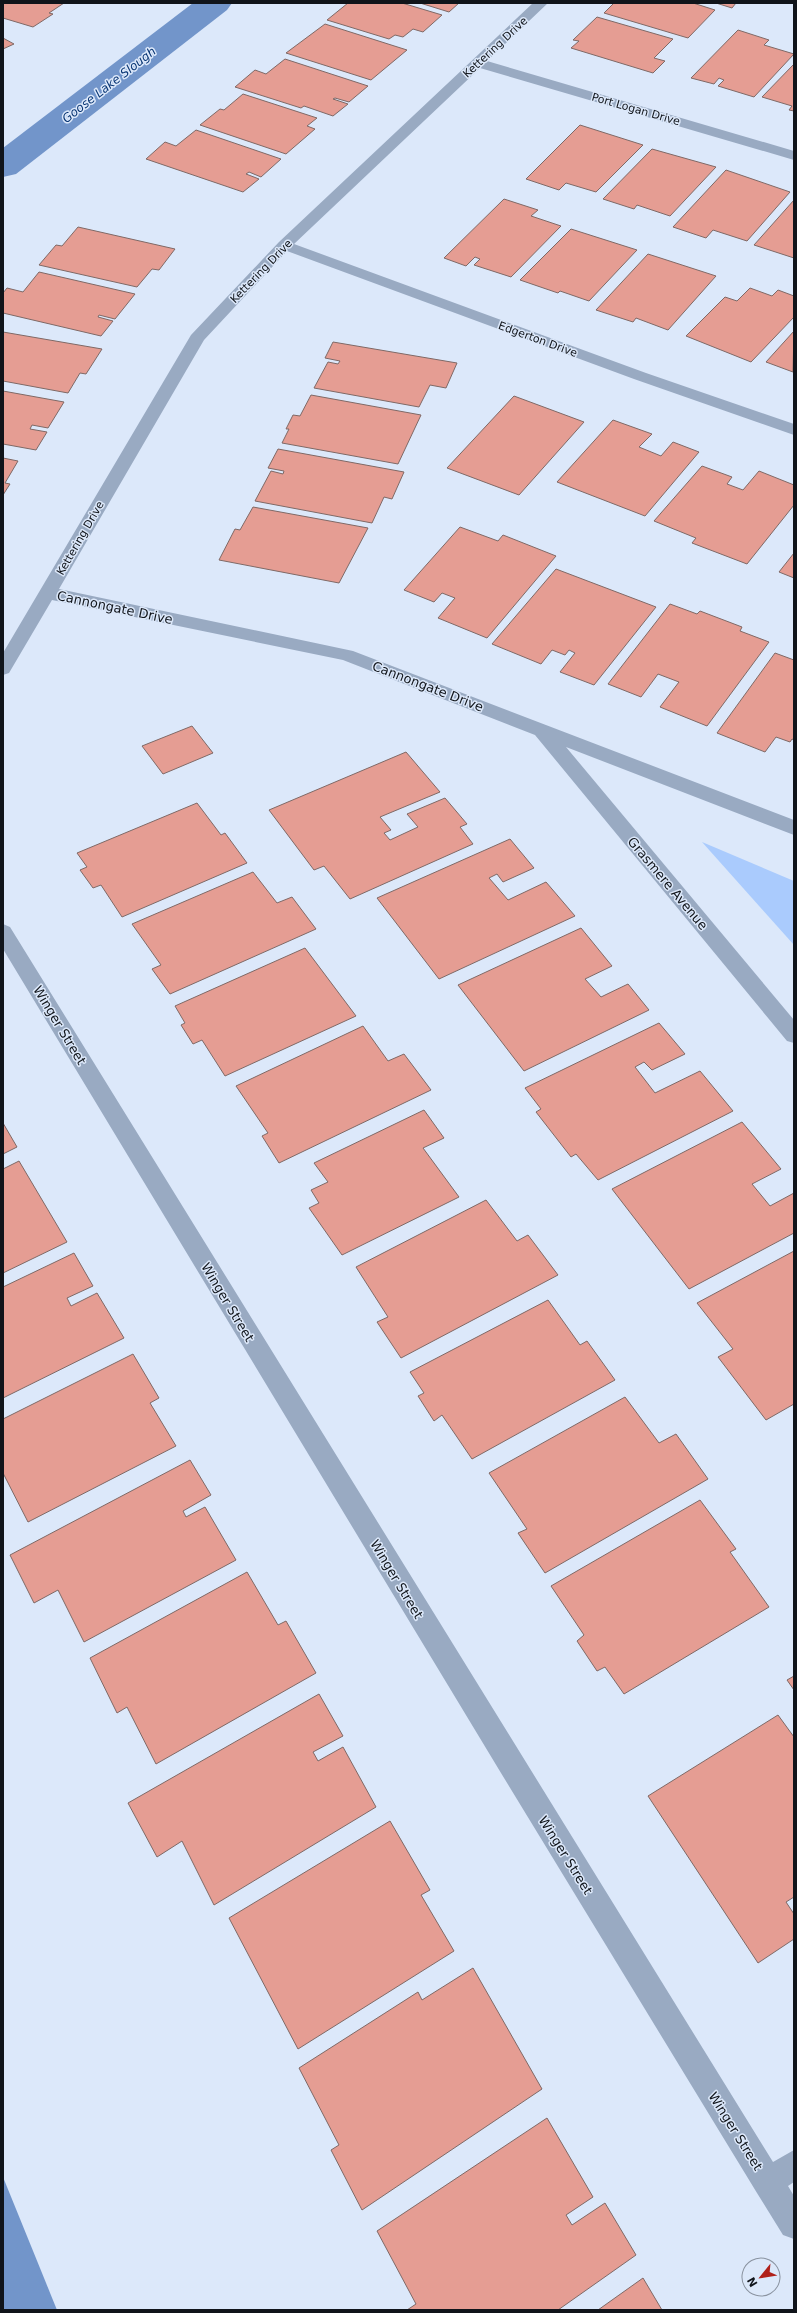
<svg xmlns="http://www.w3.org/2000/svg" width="797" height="2313" font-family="'DejaVu Sans',sans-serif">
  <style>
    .green { fill: #aacbfd }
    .water { fill: #7295ca }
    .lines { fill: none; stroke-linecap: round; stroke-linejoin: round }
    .canal { fill: #7295ca; fill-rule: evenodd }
    .building { fill: #e59d93; stroke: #7f6966 }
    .minor { fill: #99aac2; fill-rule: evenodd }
    .labels { text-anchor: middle; stroke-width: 3; stroke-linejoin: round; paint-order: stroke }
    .far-street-label { font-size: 11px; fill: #10141a; stroke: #dce8fa }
    .far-water-label { font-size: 12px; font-style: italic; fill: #073473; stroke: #dce8fa }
    .street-label { font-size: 13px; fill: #10141a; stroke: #dce8fa }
  </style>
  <rect width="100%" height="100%" fill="#dce8fa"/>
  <path class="green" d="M702 842 794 881V945Z"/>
  <path class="water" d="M3 2177 57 2310H3Z"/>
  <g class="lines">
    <path class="canal" d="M193 3H232L227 10 16 174 3 177V148Z"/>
  </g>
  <path class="building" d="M3 3H64L49 13 53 14 33 27 3 18Z
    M348 3H402L442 15 423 32 413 29 403 37 395 35 389 39 327 20Z
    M420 3H459L449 12Z
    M614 3H693L715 10 688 38 604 13Z
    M716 3H736L732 8Z
    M597 17 673 39 654 58 665 61 653 73 571 48 579 41 573 40Z
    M325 24 407 50 371 80 286 53Z
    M738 30 769 40 764 45 794 54 754 97 718 86 724 80 719 78 714 84 691 78Z
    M3 38 14 44 3 49Z
    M285 59 368 86 349 102 335 98 333 99 348 104 333 116 304 106 301 108 235 87 255 70 266 74Z
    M794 64V111L789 110 792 106 762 97Z
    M243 94 317 118 307 126 315 129 286 154 200 125 220 109 224 110Z
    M580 125 643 145 596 192 566 183 559 190 526 179Z
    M196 130 281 159 261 177 249 172 246 174 259 179 243 192 146 159 165 142 176 146Z
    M652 149 716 167 670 216 637 205 634 209 603 199Z
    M726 170 790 192 747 241 713 230 706 238 673 227Z
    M504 199 538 210 531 216 561 226 511 277 474 265 480 259 475 257 466 266 444 258Z
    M794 200V258L754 245Z
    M78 227 175 249 159 270 152 269 137 287 39 265 56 245 62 246Z
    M571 229 637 250 589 301 560 291 558 293 520 280Z
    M648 254 716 276 668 330 636 318 633 322 596 310Z
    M39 272 135 294 115 319 99 315 98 317 113 321 101 336 3 313V293L7 288 23 292Z
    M750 288 772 296 778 290 794 296V317L751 362 686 336 725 297 737 301Z
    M794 331 793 372 766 362Z
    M3 332 102 349 86 374 80 373 68 393 3 381Z
    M333 342 457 363 446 388 430 385 419 407 314 388 328 362 338 364 340 361 325 358Z
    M3 391 64 402 48 428 32 425 30 429 47 432 36 450 3 444Z
    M311 395 421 415 398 464 282 443 289 429H286L293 415 300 416Z
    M514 396 584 422 519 495 447 468Z
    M613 420 652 434 639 447 661 456 673 442 699 452 645 516 557 482Z
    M278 449 404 472 392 499 384 497 372 523 255 501 271 471 283 474 284 471 268 468Z
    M3 458 18 461 5 483 10 484 3 495Z
    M702 466 732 477 727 484 743 490 759 471 794 485V505L747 564 692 543 696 538 654 521Z
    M253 507 368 528 339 583 219 560 235 529 240 530Z
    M460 527 498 541 503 535 556 556 487 638 438 618 455 598 442 593 434 602 404 590Z
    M794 553V578L779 572Z
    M556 569 656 607 594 685 560 672 575 653 569 650 565 655 552 650 541 664 492 644Z
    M670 604 697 614 700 611 742 627 740 631 769 642 707 726 660 707 679 682 658 674 641 697 608 684Z
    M775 653 794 660V740L792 739 790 742 776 737 765 752 717 733Z
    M192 726 213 753 163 774 142 746Z
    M406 752 440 792 380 817 391 830 384 833 390 840 418 827 407 814 445 798 467 824 460 827 473 844 350 899 324 866 314 870 269 810Z
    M197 803 221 835 225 833 247 863 122 917 101 885 93 888 80 870 87 867 77 853Z
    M510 839 534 868 503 882 497 874 489 878 496 886 508 900 546 882 575 916 439 979 377 898Z
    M253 872 277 903 292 897 316 929 170 994 152 969 161 965 132 924Z
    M581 928 612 966 585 979 601 997 628 984 649 1010 524 1071 458 985Z
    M305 948 356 1016 225 1076 202 1040 193 1044 181 1025 185 1023 175 1006Z
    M659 1023 685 1054 652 1070 644 1062 635 1067 655 1093 700 1071 733 1111 598 1180 576 1154 571 1157 536 1112 541 1109 525 1088Z
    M363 1026 388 1061 404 1054 431 1090 279 1163 262 1136 268 1133 236 1086Z
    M424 1110 444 1138 423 1148 459 1197 342 1255 309 1208 319 1203 311 1190 328 1182 314 1163Z
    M742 1122 781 1169 752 1184 770 1206 794 1193V1233L689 1289 612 1189Z
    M3 1123 17 1147 3 1154Z
    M19 1161 67 1242 3 1273V1169Z
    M486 1200 517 1241 528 1235 558 1275 401 1358 377 1322 388 1317 356 1267Z
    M794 1251V1404L766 1420 718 1357 733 1349 697 1303Z
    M74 1253 93 1286 67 1298 71 1306 97 1293 124 1338 3 1398V1287Z
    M548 1300 580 1345 587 1341 615 1380 472 1459 442 1415 434 1421 418 1396 424 1393 410 1372Z
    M133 1354 159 1398 150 1403 176 1446 28 1522 3 1473V1419Z
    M625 1397 659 1443 676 1434 708 1479 545 1573 518 1533 527 1529 489 1473Z
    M190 1460 211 1495 183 1511 186 1517 205 1507 236 1560 84 1642 58 1590 34 1603 10 1555Z
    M700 1500 736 1549 730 1552 769 1607 624 1694 605 1667 597 1671 577 1641 584 1635 551 1586Z
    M247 1572 278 1625 286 1621 316 1673 156 1764 127 1707 117 1713 90 1658Z
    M794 1676V1690L787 1680Z
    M319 1694 343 1736 313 1752 318 1761 343 1747 376 1807 214 1905 182 1841 157 1857 128 1803Z
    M778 1715 794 1737V1897L786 1902 794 1914V1939L758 1963 648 1796Z
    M390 1821 430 1890 421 1895 454 1951 298 2049 229 1918Z
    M473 1968 542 2089 362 2210 331 2150 339 2145 299 2068 418 1992 422 2000Z
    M547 2118 593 2197 566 2215 572 2225 605 2203 636 2255 558 2310H407L416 2304 377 2231Z
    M643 2278 662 2310H598Z"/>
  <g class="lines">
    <path class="minor" d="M533 3H548L487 61 794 151V160L480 68 294 244 646 373 794 424V435L634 379 287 251 204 340 59 589 353 651 794 820V835L566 747 794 1020V1043L787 1041 535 735 343 660 52 600 9 673 3 675V653L191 335 279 242Z
      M3 924 10 927 773 2162 794 2150V2182L788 2186 794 2196V2239L783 2235 757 2193 501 1773 3 949Z"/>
  </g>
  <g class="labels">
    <g class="far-street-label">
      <text transform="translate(495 47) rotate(-43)" y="4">Kettering Drive</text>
      <text transform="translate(636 109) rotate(16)" y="4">Port Logan Drive</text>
      <text transform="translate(261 271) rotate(-46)" y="4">Kettering Drive</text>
      <text transform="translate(538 339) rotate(20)" y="4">Edgerton Drive</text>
      <text transform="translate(80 538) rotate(-60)" y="4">Kettering Drive</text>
    </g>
    <g class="far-water-label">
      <text transform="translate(109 85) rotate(-38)" y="4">Goose Lake Slough</text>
    </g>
    <g class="street-label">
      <text transform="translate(115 607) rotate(12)" y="5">Cannongate Drive</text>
      <text transform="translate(428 686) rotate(21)" y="5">Cannongate Drive</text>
      <text transform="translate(668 883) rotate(50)" y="5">Grasmere Avenue</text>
      <text transform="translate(60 1025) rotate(59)" y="5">Winger Street</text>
      <text transform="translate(228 1302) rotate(59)" y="5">Winger Street</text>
      <text transform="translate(397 1579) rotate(59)" y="5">Winger Street</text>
      <text transform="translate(566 1855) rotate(58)" y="5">Winger Street</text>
      <text transform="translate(736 2131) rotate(58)" y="5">Winger Street</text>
    </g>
  </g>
  <rect width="797" height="2313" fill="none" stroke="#10141a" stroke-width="8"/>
  <g transform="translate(761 2277) rotate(240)"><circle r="19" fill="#dce8fa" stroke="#8a93a0"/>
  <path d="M0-3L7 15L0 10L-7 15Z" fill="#b0201a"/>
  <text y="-6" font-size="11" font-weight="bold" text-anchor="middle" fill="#10141a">N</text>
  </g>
</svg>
